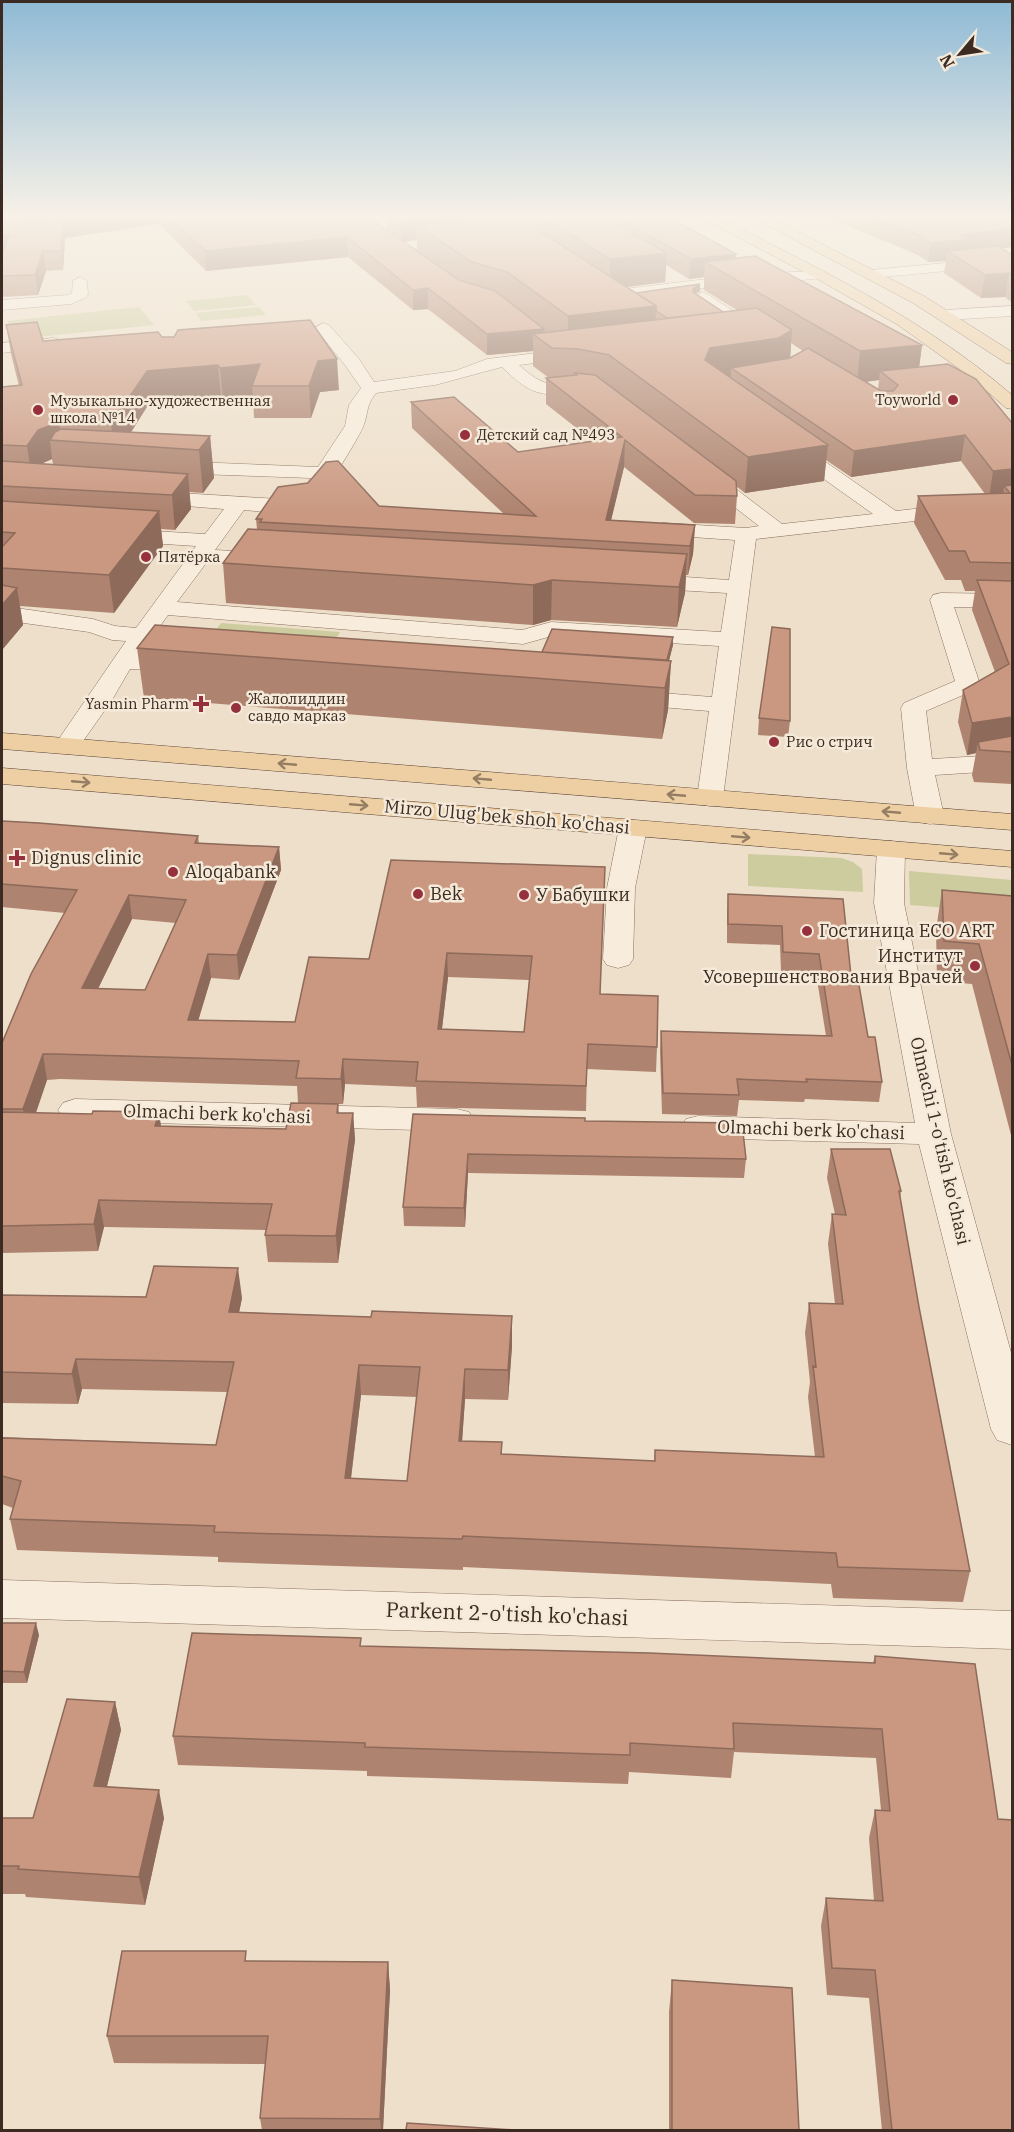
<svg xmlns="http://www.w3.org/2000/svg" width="1014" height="2132" font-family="'IBM Plex Serif',serif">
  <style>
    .green { fill: #cccc9e }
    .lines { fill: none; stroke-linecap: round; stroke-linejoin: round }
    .minor-casing { stroke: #8a715f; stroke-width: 1 }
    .major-casing { stroke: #584032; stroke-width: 1 }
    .minor { fill: #f8eddd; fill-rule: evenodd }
    .major { fill: #eecfa4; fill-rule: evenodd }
    .wall { fill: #ae836f; fill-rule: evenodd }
    .shaded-wall { fill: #8d6a5a }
    .building { fill: #ca9881; stroke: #8d6a5a; stroke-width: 1.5; fill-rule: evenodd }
    .oneway { stroke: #947d63 }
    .poi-dot { fill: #97303d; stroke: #f5ead9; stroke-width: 2 }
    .labels { text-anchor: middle; stroke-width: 5; stroke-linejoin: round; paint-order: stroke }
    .far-poi-label { font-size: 15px; fill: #3b2b22; stroke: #f5ead9; text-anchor: start }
    .street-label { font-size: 18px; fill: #3b2b22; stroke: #f5ead9 }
    .poi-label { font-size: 18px; fill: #3b2b22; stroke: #f5ead9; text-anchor: start }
    .near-street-label { font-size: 21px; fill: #3b2b22; stroke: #f5ead9 }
  </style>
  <rect width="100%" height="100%" fill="#eedfca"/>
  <path class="green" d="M247 295 256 305 194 311 186 301Z
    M139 307 154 325 18 339 7 321Z
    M259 307 266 315 201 321 196 313Z
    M221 623 340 632 322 662 200 652Z
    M748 854 841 858 853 862 862 869 863 892 748 886Z
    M909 871 1012 880V913L910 905Z"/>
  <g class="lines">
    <g class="minor-casing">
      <path id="minor" d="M362 215H397L396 218 370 222 390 236 392 239 390 242H380L351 220 353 217Z
        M1012 257V265L871 278 864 274 871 270Z
        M817 271 822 272 824 275 822 278 784 282H748L607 301 599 296 607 291 748 274Z
        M80 277 87 281 88 295 85 298 71 304 2 310V300L68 295 72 293 73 281Z
        M702 292 707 294 766 332 758 337 745 336 743 333 745 331 697 300 694 297Z
        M1012 306V316L947 320 939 315 947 310Z
        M323 323 329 325 359 359 374 382 455 371 487 359 577 348 583 349 585 353 583 357 519 365C552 396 560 379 597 388L600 392 597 396C589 398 582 396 574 396 536 395 529 393 502 367L435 385 376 393C365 407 369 413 363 427 357 441 320 501 309 509 296 518 260 511 244 510L215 550 272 553 280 554 283 559 280 564 272 565 207 562 177 602 522 630 551 622 721 632 727 593 641 588 633 586 630 581 633 576 641 574 729 580 735 540 663 535 656 533 653 529 656 525 663 523 746 528 759 526 693 475 690 471 693 467H707L782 524 873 514 783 450 781 446 783 442H797L896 511 1012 498V510L756 539 723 798 719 804 710 806 701 804 697 798 709 711 624 704 615 702 612 697 615 692 624 690 712 697 719 646 552 636 523 644 168 615 139 655 191 660 195 665 191 670 183 672 130 669 112 700 76 751 67 754 58 751 54 746 126 641 112 640 89 632 2 620V606L93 619 115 626 136 628 196 546 117 541 110 539 107 535 110 531 117 529 205 534 224 509 147 503 140 501 137 497 140 493 147 491 295 500 311 478 169 473 162 471 159 467 162 463 169 461 318 467 345 426 349 405 361 388 345 365 315 328Z
        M54 338 60 340 62 343 60 346 2 353V343Z
        M941 593 1012 594V608L954 607 980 684 977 689 926 711 932 759 982 756 1012 750V766L982 772 935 775 944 816 940 822 930 824 920 822 916 816 907 768 901 708 904 703 955 681 930 600 933 595Z
        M633 820 643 822 647 828 635 888 633 959 629 965 618 968 607 965 603 959 607 888 619 828 623 822Z
        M891 841 901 843 905 849 904 903 951 1134 1012 1356V1445L997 1440 991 1429 919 1144 698 1138 686 1135 681 1127 686 1119 698 1116 915 1123 874 903 877 849 881 843Z
        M75 1099 457 1109 469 1112 474 1120 469 1128 457 1131 75 1121 63 1117 58 1110 63 1103Z
        M2 1580 1012 1611V1649L2 1618Z"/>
    </g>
    <g class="major-casing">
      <path id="major" d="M696 215H713C818 268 923 318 1012 395V409L1006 408 972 378 898 325 819 280Z
        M748 215H765L924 296 1012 352V364L1006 363 913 303Z
        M2 733 1012 814V830L2 749Z
        M2 768 1012 851V867L2 784Z"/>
    </g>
    <use href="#minor" class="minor"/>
    <use href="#major" class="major"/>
  </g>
  <path class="wall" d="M2 215H365L387 231V215H665L735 258 922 345 919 367 1012 423V784L974 782 972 775 976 753 967 755 958 722 963 690 995 672 972 610 975 591H965L961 580H945L914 523 918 496 985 494 961 461 851 477 826 460 824 481 745 493 736 486 737 496 735 524 694 523 624 467 611 520 695 525 693 554 688 575H686L685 593 677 627 551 620 533 625 226 603 223 563 257 529 256 519 379 506 504 514 412 428 411 402 518 452 593 441 546 404V378H549L533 366V351L487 355 428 309 413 310 348 257 206 271 159 224 65 238 63 270 46 271 38 295 2 297ZM417 240V251L403 242ZM666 265 689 279 704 277V290L737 310 723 312 695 294 700 291V284L636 293 626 287 665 282ZM791 343 803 351 790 358ZM879 380 878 389 865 382Z
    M822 215H1012L1002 248 1012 255V303L1005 297 981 298 944 273 946 261 928 262 918 255Z
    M6 325 43 341 162 337 339 390 320 392 311 418H254L253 396 223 399 221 396 150 402 131 432 210 436 214 478 203 493 189 492 191 509 175 530 161 529 163 546 114 613 20 606 23 625 2 650V387L19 386 11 354ZM52 459 53 464H42L43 463Z
    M673 637V645L669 660 671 661 668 710 662 739 144 698 137 648 542 652Z
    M759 718 790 721 788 737 758 735Z
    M2 821 198 836 199 843 279 847 281 870 239 980 211 978 198 1020 295 1022 369 959 391 860 601 994 657 1047 656 1072 587 1069 586 1111 417 1107 416 1087 345 1084 343 1104H338L339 1113H353L355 1140 338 1263 268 1262 265 1235 266 1230 104 1227 98 1251 2 1253V1043L65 913 2 907ZM132 919 176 923 145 990 98 989ZM448 977 529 980 524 1032 442 1029ZM60 1079 297 1086 298 1103 286 1129 161 1127 36 1113 47 1080Z
    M942 890 1012 896V1139L972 984 937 981 936 930Z
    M728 894 843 899 852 985 882 1082 879 1102 805 1099 804 1102 739 1100 737 1116 662 1114 660 1051 661 1031 826 1036 816 973 781 971 780 945 727 943V913Z
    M413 1114 585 1121 746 1159 744 1178 468 1173 465 1227 404 1226 403 1207Z
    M831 1149 901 1191 900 1198 919 1307 970 1571 963 1602 833 1598 831 1584 463 1567V1570L218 1562V1557L17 1550 10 1519 13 1508 2 1504V1437L216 1445 227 1392 82 1389 78 1404 2 1403V1295L242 1298 239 1312 371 1317 512 1316V1346L508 1400 465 1399 462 1441 502 1442V1454L654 1461 655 1450 815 1457 808 1397 810 1382 805 1333 809 1303 835 1304 828 1244 832 1214H835L827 1178ZM361 1395 417 1397 407 1481 351 1479Z
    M2 1623 39 1635 27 1683H2Z
    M361 1646 873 1663 875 1656 1012 2130H882L869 1998 827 1995 821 1926 826 1898 874 1901 869 1838 875 1810H881L876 1758 734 1752 731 1778 629 1772 628 1784 367 1776V1771L178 1765 173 1736Z
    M115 1702 121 1730 107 1786 164 1818 145 1905 26 1897 25 1894H2V1818H33Z
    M247 1961 388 1962 390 1990 383 2130H262L260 2118 265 2064 114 2063 107 2036Z
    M672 1980 799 2130H669V2012Z"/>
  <path class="shaded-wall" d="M25 215H158L159 224 65 238 63 270 61 251 22 218Z
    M469 215H567L551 223H539V251L416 225 417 240 402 242 401 223Z
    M1012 228V247L970 253 947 251 946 261 928 262 930 243 960 235Z
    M10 234 2 255V235Z
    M347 237 348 257 206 271 205 251Z
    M43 251 46 271 38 295 35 275Z
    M667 253 665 282 610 289V259Z
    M736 254 734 273 705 262 704 277 689 279 691 259Z
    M1009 273 1005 297 981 298 985 275Z
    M700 284V291L693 295V289Z
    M428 288V309L413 310V290Z
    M656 306 655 337 568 348V316Z
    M544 329 543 341 533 334V351L487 355V334Z
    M792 330 790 362 731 368V377L708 381 705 360 710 348Z
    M922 345 918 376 880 371 879 380 857 383 860 351Z
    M337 359 339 390 320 392 311 418 309 386 318 361Z
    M260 364 252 386 253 396 223 399 220 368Z
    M218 365 221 396 150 402 123 445 113 444 111 424 147 371Z
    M59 422 61 441 50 440 52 459 43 463 32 480 27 446 38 430Z
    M965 435 961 461 851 477 854 451Z
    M210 436 214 478 203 493 199 450Z
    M625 440 624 467 606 541V520Z
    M828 445 824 481 745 493 748 457Z
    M1012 469V491L1010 493 1004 486 1003 497 989 498 993 471Z
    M188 474 191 509 175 530 172 495Z
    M159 511 163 546 114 613 109 575Z
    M695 525 693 554 688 575 690 546Z
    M687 554 685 593 677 627 679 587Z
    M552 580 551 620 533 625V585Z
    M17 588 23 625 2 650V605Z
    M673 637V645L662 688 661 682Z
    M671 661 668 710 662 739 665 688Z
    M1012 717V742H978L976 753 967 755 972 723Z
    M279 847 281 870 239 980 237 955Z
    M129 895 132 919 86 1013 82 988Z
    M447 953 448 977 439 1054 438 1029Z
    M208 954 211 978 191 1045 188 1020Z
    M43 1054 47 1080 28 1135 23 1109Z
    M343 1059 345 1084 343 1104 341 1079Z
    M159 1112 163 1139 155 1126Z
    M353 1113 355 1140 338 1263 336 1236Z
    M468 1154V1173L465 1227 464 1208Z
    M99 1200 104 1227 98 1251 94 1224Z
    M238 1268 242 1298 233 1342 229 1312Z
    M512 1316V1346L508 1400V1370Z
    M76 1359 82 1389 78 1404 72 1374Z
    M359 1365 361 1395 347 1509 345 1478Z
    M465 1369V1399L460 1471 459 1441Z
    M36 1623 39 1635 27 1683 24 1672Z
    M115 1702 121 1730 100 1814 94 1786Z
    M159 1790 164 1818 145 1905 139 1877Z
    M388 1962 390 1990 383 2130H381L380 2119Z"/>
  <path class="building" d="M2 215H25L22 218 32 223 84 215H91L63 219 61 251H43L35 275 2 276V255L10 234 2 235Z
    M167 215H365L459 280 495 291 544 329 487 334 428 288 413 290 347 237 205 251Z
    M390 215H469L401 223Z
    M505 215H600L667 253 610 259 551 223H539L535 228 656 306 568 316 507 272 472 262 416 225Z
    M613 215H665L736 254 691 259Z
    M869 215H1001L1010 217 1012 216V228L960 235 972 239 930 243 920 236Z
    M998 246 1012 255V276L1009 273 985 275 947 251Z
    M755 256 922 345 860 351 705 262Z
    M700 284 693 289V292L723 312 667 318 656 311V306L636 293Z
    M757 308 792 330 779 338 710 348 705 360 828 445 748 457 609 355 578 349 552 348 533 334Z
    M310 320 337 359 318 361 309 386H252L260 364 220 368 218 365 147 371 111 424 59 422 38 430 27 446 2 445V387L22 385 6 325 37 322 43 341 158 332 162 337H174L178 330Z
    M808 348 881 391H893L898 385 880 371 948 364 976 379 1012 423V469L993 471 965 435 854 451 731 368 790 358Z
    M575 373 595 375 736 481 737 496 695 495 625 440 606 520 695 525 690 546 260 522 262 519H256L278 487 308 483 326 462 338 461 379 506 536 516 411 402 454 397 518 452 622 437 546 378 577 375Z
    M61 429 210 436 199 450 50 440 55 432Z
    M2 461 188 474 172 495 2 486Z
    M1012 485V563L970 562 965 551H949L918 496 1010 493 1004 486Z
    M2 501 159 511 109 575 2 568V547L15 533 2 532Z
    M248 529 687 554 679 587 552 580 533 585 223 563Z
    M977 580 1012 581V717L972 723 963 690 1009 664Z
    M2 585 17 588 2 605Z
    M155 625 671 661 665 688 137 648Z
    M772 627 790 629V721L759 718Z
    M552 629 673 637 667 660 542 652Z
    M1012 736V752L980 750 978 742Z
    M2 821 39 823 198 836 195 843 279 847 237 955 208 954 188 1020 295 1022 309 957 369 959 391 860 605 867 600 994 658 996 657 1047 588 1044 586 1086 416 1081 418 1062 343 1059 341 1079 296 1078 299 1061 55 1054H43L23 1109H2V1043L31 974 77 890 2 884ZM129 895 186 900 145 990 82 988ZM447 953 532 956 524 1032 438 1029Z
    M942 890 1012 896V1065L979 944 944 941Z
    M728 894 843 899 852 985H859L868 1037H875L882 1082 806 1079 807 1082 737 1079 739 1095 663 1093 661 1031 832 1036 819 954 783 952 782 926 728 924Z
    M291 1103 338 1104 337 1113H353L336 1236 265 1235 272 1204 99 1200 94 1224 2 1226V1112L92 1114 93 1111 159 1112 155 1126 286 1129Z
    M413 1114 585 1118V1121L742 1123 746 1159 468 1154 464 1208 403 1207Z
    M831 1149H890L901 1191H899L919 1307 970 1571 838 1567 836 1553 463 1536 462 1539 214 1532 215 1526 10 1519 21 1481 2 1476V1438L216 1445 234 1362 76 1359 72 1374 2 1372V1295L146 1297 154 1266 238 1268 229 1312 371 1317 372 1311 512 1316 508 1370 465 1369 459 1441 502 1442 501 1454 655 1461V1450L824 1457 813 1366 816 1367 809 1303 843 1304 832 1214 846 1215ZM359 1365 420 1367 407 1481 345 1478Z
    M2 1623H36L24 1672 2 1671Z
    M192 1633 361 1638 360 1646 649 1653 875 1663V1656L975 1664 998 1819 1012 1820V2130H892L875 1970 832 1968 826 1898 883 1901 875 1810 890 1811 882 1729 733 1723 734 1749 630 1743V1755L365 1747V1743L173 1736Z
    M67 1699 115 1702 94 1786 159 1790 139 1877 18 1869 19 1866H2V1818H33Z
    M122 1951H246L245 1961 388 1962 380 2119 260 2118 268 2036H107Z
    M672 1980 792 1988 799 2130H672Z
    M407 2123 515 2130H406Z"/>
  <defs><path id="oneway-shaft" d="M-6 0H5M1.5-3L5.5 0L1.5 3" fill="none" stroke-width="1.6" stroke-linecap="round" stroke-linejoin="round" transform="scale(1.5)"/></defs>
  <g class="oneway">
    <use href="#oneway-shaft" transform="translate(287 764) rotate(-175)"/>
    <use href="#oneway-shaft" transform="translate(482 779) rotate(-175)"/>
    <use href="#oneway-shaft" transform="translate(81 782) rotate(5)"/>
    <use href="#oneway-shaft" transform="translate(676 795) rotate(-175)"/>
    <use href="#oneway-shaft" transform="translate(359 805) rotate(5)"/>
    <use href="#oneway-shaft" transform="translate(891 812) rotate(-175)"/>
    <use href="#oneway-shaft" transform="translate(741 837) rotate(5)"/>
    <use href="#oneway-shaft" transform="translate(949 854) rotate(5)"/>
  </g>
  <linearGradient id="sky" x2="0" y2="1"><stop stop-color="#8fbad5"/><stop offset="0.42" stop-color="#f7f1e7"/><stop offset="1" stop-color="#f7f1e7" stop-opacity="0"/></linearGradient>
  <rect width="1014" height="514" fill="url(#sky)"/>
  <g class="poi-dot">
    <circle cx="953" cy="400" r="6"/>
    <circle cx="38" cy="410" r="6"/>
    <circle cx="465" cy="435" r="6"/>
    <circle cx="146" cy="557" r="6"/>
    <path d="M198 695h6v6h6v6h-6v6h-6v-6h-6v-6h6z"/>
    <circle cx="236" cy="708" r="6"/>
    <circle cx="774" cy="742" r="6"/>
    <path d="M14 849h6v6h6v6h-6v6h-6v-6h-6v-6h6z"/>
    <circle cx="173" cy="872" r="6"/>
    <circle cx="418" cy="894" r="6"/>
    <circle cx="524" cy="895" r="6"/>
    <circle cx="807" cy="931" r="6"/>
    <circle cx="975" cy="966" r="6"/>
  </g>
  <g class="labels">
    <g class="far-poi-label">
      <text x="941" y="405" text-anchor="end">Toyworld</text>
      <text x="50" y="406">Музыкально-художественная<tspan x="50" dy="17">школа №14</tspan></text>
      <text x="477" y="440">Детский сад №493</text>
      <text x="158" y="562">Пятёрка</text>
      <text x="248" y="704">Жалолиддин<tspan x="248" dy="17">савдо марказ</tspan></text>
      <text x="189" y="709" text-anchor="end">Yasmin Pharm</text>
      <text x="786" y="747">Рис о стрич</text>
    </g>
    <g class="street-label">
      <text transform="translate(507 817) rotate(5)" y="6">Mirzo Ulug'bek shoh ko'chasi</text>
      <text transform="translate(217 1114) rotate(2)" y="6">Olmachi berk ko'chasi</text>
      <text transform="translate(811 1130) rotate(2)" y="6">Olmachi berk ko'chasi</text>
      <text transform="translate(940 1141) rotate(77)" y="6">Olmachi 1-o'tish ko'chasi</text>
    </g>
    <g class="poi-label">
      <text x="31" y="864">Dignus clinic</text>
      <text x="185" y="878">Aloqabank</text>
      <text x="430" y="900">Bek</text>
      <text x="536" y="901">У Бабушки</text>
      <text x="819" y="937">Гостиница ECO ART</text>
      <text x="963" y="962" text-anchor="end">Институт<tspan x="963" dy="21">Усовершенствования Врачей</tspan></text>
    </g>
    <g class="near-street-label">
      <text transform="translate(507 1614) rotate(2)" y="7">Parkent 2-o'tish ko'chasi</text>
    </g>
  </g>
  <rect width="1014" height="2132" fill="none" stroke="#3b2b22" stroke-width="6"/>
  <g transform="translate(960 54) rotate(241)" stroke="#f5ead9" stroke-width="4.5" paint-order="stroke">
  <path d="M0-4.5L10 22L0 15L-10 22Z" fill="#3b2b22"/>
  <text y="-9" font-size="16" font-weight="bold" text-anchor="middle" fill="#3b2b22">N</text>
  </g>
</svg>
